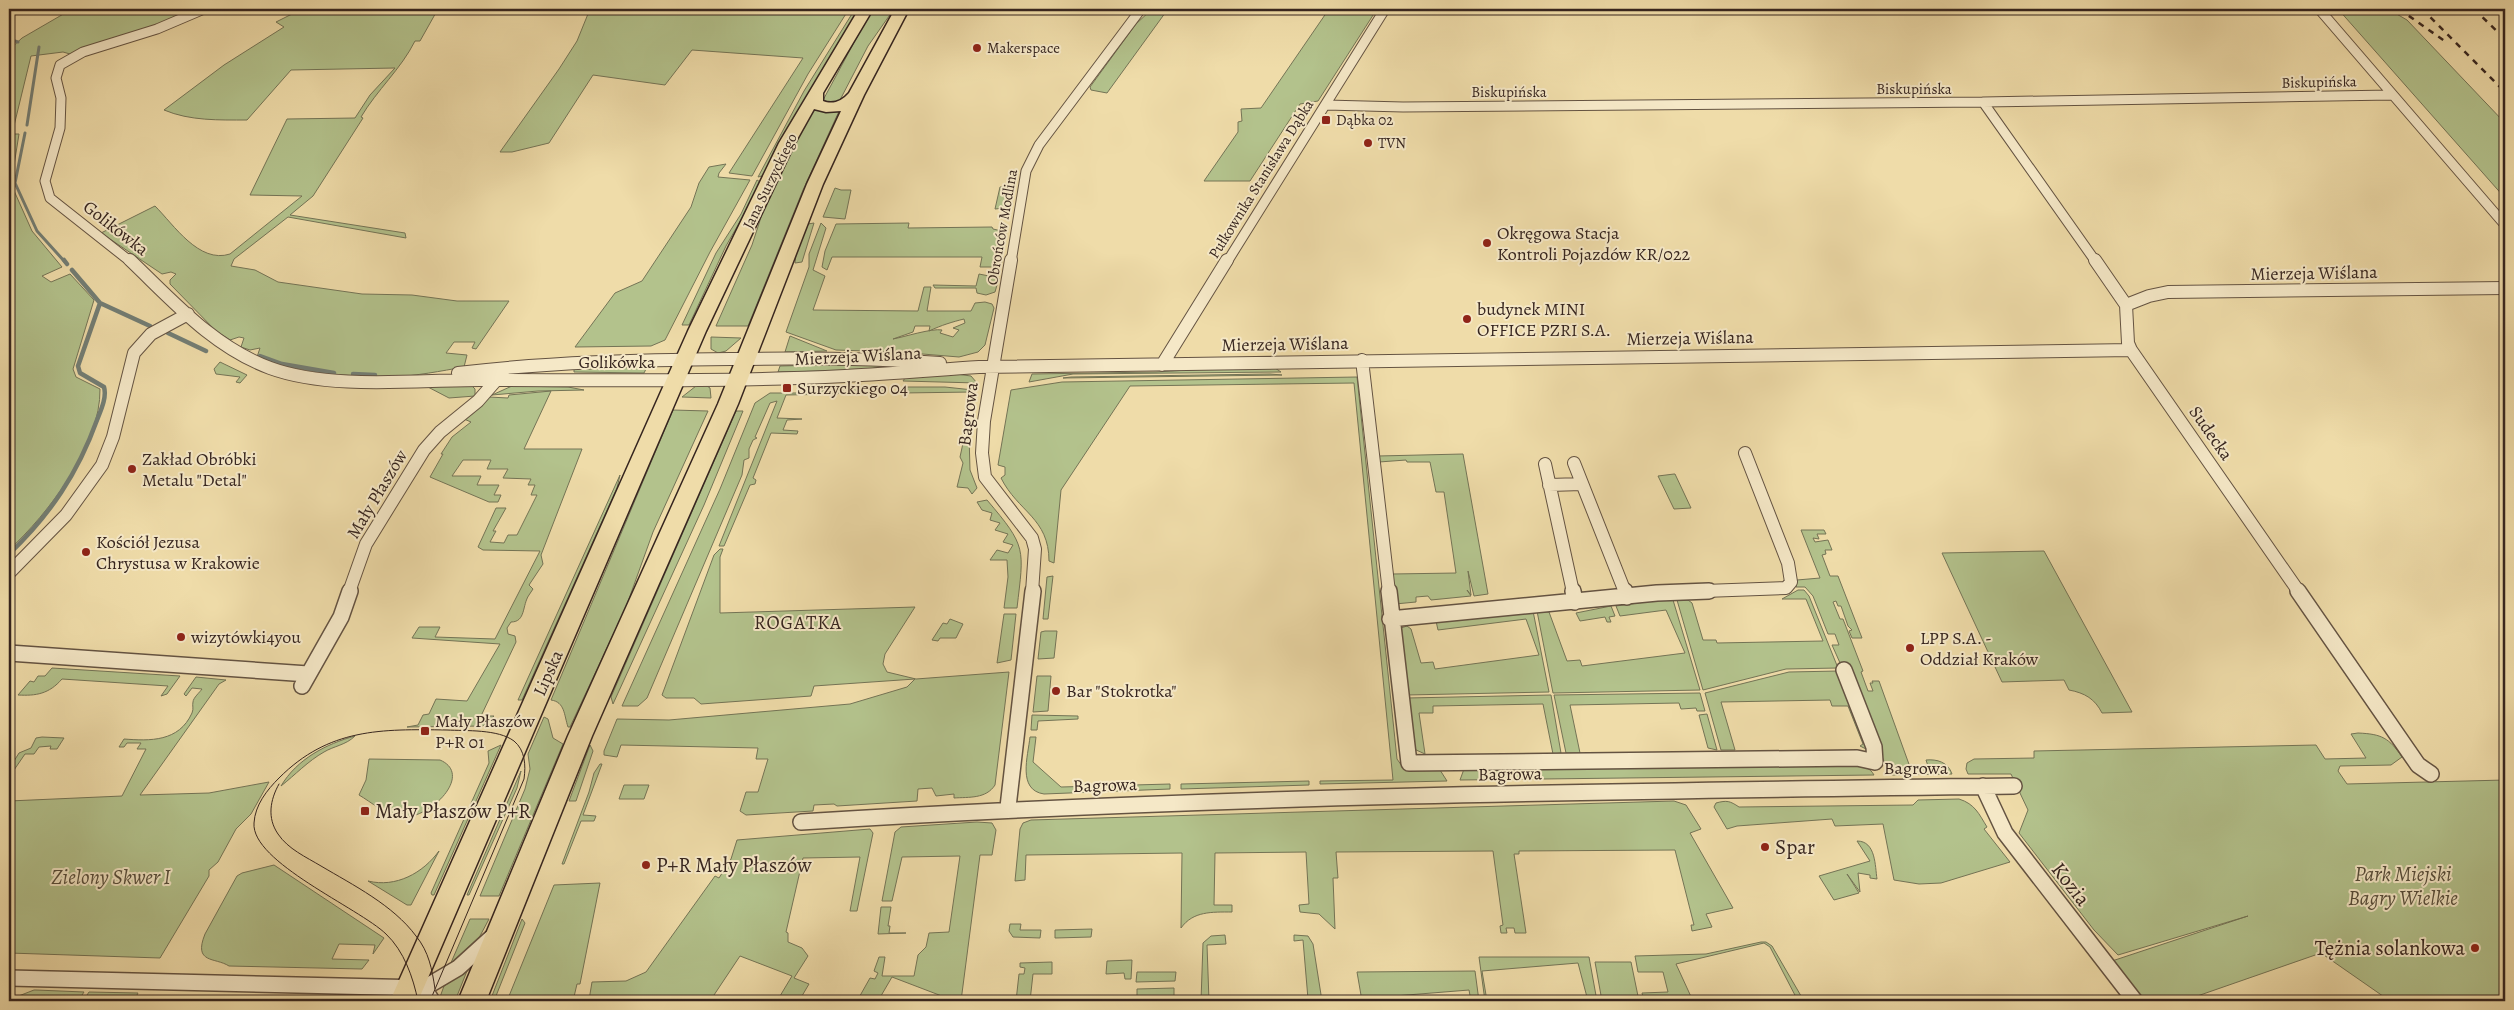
<svg xmlns="http://www.w3.org/2000/svg" width="2514" height="1010" font-family="Alegreya,serif">
  <style>
    .green { fill: #b3c28c; stroke: #747456; fill-rule: evenodd }
    .lines { fill: none; stroke-linecap: round; stroke-linejoin: round }
    .stream-far1 { stroke: #737e75; stroke-width: 3 }
    .stream { stroke: #737e75; stroke-width: 4.5 }
    .street-far2-casing { stroke: #645342; stroke-width: 11 }
    .street-far1-casing { stroke: #645342; stroke-width: 14 }
    .street-casing { stroke: #645342; stroke-width: 18 }
    .primary-casing { stroke: #36251f; stroke-width: 3 }
    .street-far2 { stroke: #f5e8c7; stroke-width: 9 }
    .street-far1 { stroke: #f5e8c7; stroke-width: 12 }
    .street { stroke: #f5e8c7; stroke-width: 15 }
    .primary { fill: #efdca9; fill-rule: evenodd }
    .tram { stroke: #36251f; stroke-width: 1 }
    .rail { stroke: #36251f; stroke-width: 2.5; stroke-dasharray: 6 6; stroke-linecap: butt }
    .poi-dot { fill: #8f2418; stroke: #f5e8c7; stroke-width: 2 }
    .labels { text-anchor: middle; stroke-width: 4; stroke-linejoin: round; paint-order: stroke }
    .far-poi-label { font-size: 15px; fill: #36251f; stroke: #f5e8c7; text-anchor: start }
    .far-street-label { font-size: 15px; fill: #36251f; stroke: #f5e8c7 }
    .street-label { font-size: 18px; fill: #36251f; stroke: #f5e8c7 }
    .poi-label { font-size: 18px; fill: #36251f; stroke: #f5e8c7; text-anchor: start }
    .neighbourhood-label { font-size: 19px; letter-spacing: 1px; fill: #36251f; stroke: #f5e8c7 }
    .near-poi-label { font-size: 21px; fill: #36251f; stroke: #f5e8c7; text-anchor: start }
    .near-park-label { font-size: 21px; font-style: italic; fill: #554c3a; stroke: #f5e8c7 }
    .near-street-label { font-size: 21px; fill: #36251f; stroke: #f5e8c7 }
  </style>
  <rect width="100%" height="100%" fill="#efdca9"/>
  <filter id="stains"><feTurbulence type="fractalNoise" baseFrequency=".004" numOctaves="4"/><feColorMatrix values="0 0 0 0 .2 0 0 0 0 .09 0 0 0 0 .02 0 0 0 .5 -.17"/></filter>
  <radialGradient id="worn" r=".72"><stop offset=".6" stop-color="#630" stop-opacity="0"/><stop offset="1" stop-color="#630" stop-opacity=".3"/></radialGradient>
  <path class="green" d="M72 9H197L166 23 70 54 63 52 31 56 12 134H19L11 184 32 231 62 267 42 276 51 282 70 274 94 300 73 369 76 377 100 389C101 445 48 514 9 550V50L22 38Z
    M302 9H438L420 41H415C401 69 377 90 361 117L363 118 313 196 290 215 405 233 406 238 288 217 234 259 231 266 255 270 278 282 362 294 412 295 457 301H509L476 349 472 348 475 342H454L446 353 467 355 464 367C441 371 416 376 392 377 346 378 301 371 257 357L260 348 250 350 241 347 244 338 239 337 230 340 216 331 170 284V280L176 274 171 272 162 274 101 233 155 206C174 225 199 264 230 254L302 196 250 195 287 119 355 118 370 95 395 68 291 70 247 120C219 120 190 121 164 110L224 65 284 27 276 22Z
    M590 9H849L808 74 752 176 729 173 803 58 692 50 665 85 593 75 549 143 512 152H500L559 69 577 41Z
    M855 9H861L821 72 766 175 758 177 804 91Z
    M872 9H894L868 46 840 100 831 104 822 102Z
    M1152 9H1168L1107 93 1091 90 1090 87 1136 24Z
    M1329 9H1377L1318 101 1300 104 1250 181H1204L1238 132V122L1242 121 1241 109 1261 108Z
    M2338 9H2388L2407 20 2505 123V198Z
    M812 108 826 111 840 109 803 190 748 326H716L752 245 765 205Z
    M726 164 719 173 718 177 750 180 710 252 665 340 651 346 575 347 615 293 642 281 691 207 699 183 709 167Z
    M757 180 762 183 726 246 689 325H682L716 253 741 214Z
    M1000 187H1015L1011 204 1005 208 995 209Z
    M835 188 841 190H851L845 219 823 217Z
    M814 223 802 262 795 263 796 254 808 224Z
    M821 223 826 228 813 270 825 276 813 310 918 311 924 287H931L927 311H971L975 303 985 302 992 304 994 308 985 345 978 352 959 357 898 352 836 350 786 332 809 267V254ZM964 319 965 323 953 328 959 330 953 337 940 333 942 330C932 328 904 337 893 339L913 332 915 326H930L929 331C942 325 952 322 964 319Z
    M909 223 908 228 992 227 993 229 1006 232 1001 267H980L982 257H832L827 270 822 267 825 251 836 224Z
    M979 274 999 278 995 292 986 295 977 293 976 288H935L933 285 976 286Z
    M790 336 827 351 785 352Z
    M711 337 741 338 726 351 718 353 711 349Z
    M220 362 247 375 240 383 236 382 240 377 216 374 214 369Z
    M856 364 883 366 866 370 778 372 780 366Z
    M579 366 647 367 644 373 574 372V368Z
    M1222 368H1275L1281 372 1073 374 1029 382 1032 374 1156 372Z
    M956 374 971 376 977 383 903 381 905 378Z
    M1270 374 1282 375 1063 378 1071 377Z
    M1357 377 1397 759 1404 769 1440 770 1447 781 1320 784V781L1393 780 1354 383 1130 386 1061 490 1054 563 1049 561C1049 518 1018 512 1001 478L1005 475V467L998 465 1011 390 1062 382Z
    M704 384 710 388 711 398 682 397 696 386Z
    M471 385 475 389V396L449 398 426 386Z
    M512 386 568 387 584 390 538 391 492 395Z
    M885 387V393L842 394 844 388Z
    M903 387H945L973 390V392L902 393Z
    M840 388 838 394 786 395 777 418 802 419 787 420 783 430 798 431 797 434 771 433 753 478 756 480 755 484 750 485 724 546H719L777 401 770 403 755 437 757 438 753 440 749 449V458L744 460 742 475 647 698 638 706H622L720 489 755 403 770 393H808Z
    M551 391 524 449H582L541 555 543 564 529 585 533 589C532 591 530 593 529 595 522 605 526 622 511 622L507 628 508 634 515 636 516 642 481 716H494L483 726 407 727 418 725 423 715 429 714 436 699 467 701 500 644 412 638 419 627H440L435 637 495 639 540 551 483 550 478 547 496 508H506L493 531H496L490 542 504 543 508 535H517L537 495H531L535 485H528L531 479 503 478 508 469H487L491 460H463L452 476H481L477 485H499L494 495H501L498 502H489L430 477 443 454H441L452 437 471 422 464 419 489 397 508 398 509 395Z
    M673 410 708 411 653 532 626 607 570 727H568C564 715 565 702 551 700Z
    M736 411H743L704 505 613 704 611 697Z
    M965 434H969L970 470 977 488 972 494 968 488 957 487 963 463 960 457Z
    M1463 454 1488 594 1474 596 1468 571 1471 595 1467 590 1471 596 1431 600 1428 596 1416 597V602L1395 604 1392 574 1456 573 1444 492H1436L1430 462H1407L1406 460 1379 462 1378 456Z
    M1674 474H1675L1691 508 1674 509 1658 476Z
    M620 475 617 488 522 700H518Z
    M987 500C1027 547 1024 548 1017 608H1004L1008 577 1007 560H990L997 550 1008 553 1013 545 1003 542 1008 534 995 530 1000 523 990 520 992 513 982 510 977 502Z
    M1801 530H1824L1826 534H1817L1819 539 1813 538 1815 542 1828 540 1832 550H1825L1826 554 1822 555 1830 576H1838L1862 638H1852L1849 631 1852 630 1848 626 1841 606H1838L1836 601 1833 602 1840 619H1843L1863 671 1861 672 1868 691H1873L1870 683H1873L1872 681H1879L1910 767 1928 766 1926 760C1937 759 1948 762 1952 774L1892 775 1887 768 1832 645H1839L1835 634H1828L1813 596 1805 587H1796L1797 580 1820 578Z
    M720 549H723L720 557V613L915 607 885 654 883 664 887 672 916 679 1009 672 995 785C986 799 969 797 954 798V794L936 796 932 788 918 789 917 801 837 806 834 804 814 805 813 811 746 815 740 811 746 792H758L768 759H756L758 748 621 745 617 757 604 755V751L617 719 669 720 850 704 907 687 915 679 814 686 811 696 701 704 694 698H666L662 695 714 555Z
    M2044 551 2132 712 2102 713C2095 699 2085 693 2069 690L2064 680 2002 682 1942 553Z
    M1053 576 1048 619H1043L1047 577Z
    M1798 590H1804L1809 596 1838 668 1786 669 1703 690 1677 600H1688L1692 603 1703 640H1716L1717 643 1823 641 1806 599H1782Z
    M1660 600H1673L1700 690 1553 693 1537 611 1549 612 1567 661 1580 660 1582 666 1685 653 1666 610 1620 616 1616 606Z
    M1611 606 1615 616 1609 617 1611 622H1607L1605 617 1580 621 1576 613Z
    M1533 611 1549 692 1406 695 1401 628 1407 626 1411 629 1421 663 1433 662 1435 669 1539 655 1526 619 1438 630 1436 621Z
    M1004 614H1016L1011 660 997 663Z
    M950 619 963 624 956 638H940L938 641 932 640 943 623 947 624Z
    M1045 631H1057L1054 658 1038 659 1041 632Z
    M52 668 180 676 167 694 161 696 168 686 62 679C49 694 36 696 18 695L30 681 34 682 38 676H45Z
    M1839 671 1867 745 1866 749 1860 746 1863 744 1848 706H1832L1830 700 1721 702 1735 750H1721L1705 693 1789 672Z
    M1037 676H1051L1048 711 1033 712Z
    M196 677 226 680 219 684 140 795 209 793 269 782 251 814 236 829 218 862 209 870V876L160 958 9 953V801L122 796 146 749H137L141 743H127L124 747H119L124 739C150 741 179 742 192 713 194 708 192 706 193 702 193 698 200 692 202 689L192 688 186 696 184 694Z
    M1700 693 1705 711H1697L1696 708 1681 709 1679 703 1570 705 1580 753H1566L1554 695Z
    M1551 695 1561 753 1553 754 1543 704 1433 706V713H1419L1425 754 1414 749 1407 698Z
    M1707 714 1717 750 1708 748 1699 715Z
    M1032 715 1078 716V719L1038 721 1037 730H1031Z
    M544 717 548 719 553 738 563 744 499 896H480L525 789 530 769 528 754Z
    M2358 733C2382 734 2389 738 2402 757L2391 765 2340 766 2338 771 2347 784 2505 780V1001H2390L2321 953 2183 1001H2144L2112 961 2248 916 2118 955 2094 930 2019 833 2028 810 2011 774H1968L1966 769 1967 763 1974 759 2034 758V751L2316 745 2325 759 2366 758 2351 734Z
    M355 736C346 745 334 746 324 752 308 761 295 775 281 786 297 759 326 744 355 736Z
    M42 737 64 738 57 749H50L51 746 39 747 34 754H25L14 770 9 774V769L19 753 31 748 36 738Z
    M1030 737H1036L1033 762 1061 787 1170 784V789L1044 794C1017 790 1028 756 1030 737Z
    M501 745 434 895H432L431 893 489 763 488 751Z
    M590 745 593 751 576 801H569Z
    M369 759 440 760C475 775 428 821 400 817 386 815 371 802 359 795L366 780Z
    M1828 763 1829 766C1843 766 1866 760 1874 775L1460 780 1464 769Z
    M600 764H602L583 815 596 816 594 821H581L564 864H562L589 792 594 773Z
    M521 771 517 788 469 895H467Z
    M1309 781V785L1181 789V784Z
    M624 785H649L644 799H619Z
    M1959 799C1975 804 1979 814 1987 827L1984 829 2010 862 1941 883 1919 884 1894 880 1883 824 1835 826 1832 819 1737 826 1727 829 1714 807 1716 803C1727 800 1730 801 1739 807L1913 805 1918 800Z
    M1674 801 1686 805 1701 829 1690 833 1733 908 1706 914 1712 927 1692 931 1691 925H1694L1675 850 1519 851V854H1514L1526 933H1515L1514 928H1506L1507 933H1501L1500 926 1503 925 1493 851 1336 852 1338 878H1333L1335 929 1319 914 1300 912 1299 905 1309 904 1306 852 1215 853 1214 905H1232V912C1212 912 1193 911 1181 928L1182 853 1026 855 1025 880 1015 881 1020 829 1023 823 1031 820Z
    M977 822 992 823 996 830 992 855H980L961 1001H946L947 998 892 977 878 1001H857L870 978 875 979 878 973 874 971 879 957H885L882 976H914L918 955 926 947 929 933 949 932 960 856 902 857 892 901H882L895 832 901 827Z
    M870 829 873 833 857 911H850L860 857 803 858 786 932 788 933V942L802 948 808 956 794 978 809 984 799 1001H777L792 976 740 956 710 1001H507L554 885 600 883 580 984H577L573 1001 589 1000 592 982 626 981 646 972 715 876 719 878 731 859 737 840Z
    M1857 841C1876 841 1875 866 1877 879L1870 878V875L1858 873 1860 892 1847 874 1859 893 1834 900 1819 876 1870 861Z
    M439 851 411 905H407L368 881C396 888 423 873 439 851Z
    M274 865 384 938 373 954 375 945 339 944 332 959 369 960 362 969 229 966C215 957 193 964 205 934L237 876 242 873Z
    M881 907H891L888 926H890L889 933H906L878 934Z
    M470 919H489L480 936 450 965Z
    M522 919 525 923 494 1001H490Z
    M1010 924H1021L1020 930H1041L1040 938 1013 937 1009 931Z
    M1092 929 1091 937 1055 938V930Z
    M1225 935 1226 944 1207 945 1209 1001H1201L1203 943 1211 936Z
    M1294 935 1308 936 1313 944 1322 1001H1273L1308 999 1303 940 1294 941Z
    M1761 942H1766L1772 946 1804 1001H1798L1770 947 1764 943 1676 964 1693 1001H1644L1642 993 1668 992 1663 972H1638L1635 956 1706 954Z
    M1479 957H1589L1597 1001H1588L1578 963 1482 971 1487 1001H1485Z
    M1132 960 1131 979H1125L1124 973 1106 974 1107 961Z
    M1052 962V974H1033L1030 1001H1016L1019 974H1024L1025 968 1020 967V963Z
    M1595 962H1631L1639 1001H1602Z
    M467 971 455 1001H442L440 997 444 986Z
    M1475 971 1479 1001H1471L1469 990 1370 998V1001H1362L1357 972Z
    M1137 972H1176L1175 981 1136 982Z
    M1174 988V1001H1137V989Z
    M34 990H36L84 992 78 1001H11L16 997Z
    M89 992 138 993 134 1001H83Z
    M141 997H201L199 1001H138Z"/>
  <g class="lines">
    <path class="stream-far1" d="M9 39 18 42
      M27 125 39 47
      M25 133 15 183 37 231 65 262"/>
    <path class="stream" d="M64 260 67 264
      M72 270 100 303 150 326
      M168 333 206 351
      M260 356 282 364 334 373
      M353 374 375 375
      M9 554C50 515 78 473 97 420 101 410 107 397 104 387L80 373 78 366 100 303"/>
    <g class="street-far2-casing">
      <path id="street-far2" d="M2319 9 2505 225
        M1983 102 2096 262
        M1326 105 1403 107 1983 102 2391 95
        M131 262 50 198 45 181 60 128 61 98 56 78 60 65 83 52 157 29 204 9
        M1011 262 1026 171 1039 145 1141 9
        M1227 262 1385 9"/>
    </g>
    <g class="street-far1-casing">
      <path id="street-far1" d="M130 260C173 301 213 347 270 368 330 390 415 380 479 380 601 380 723 382 845 376 890 374 934 370 979 367L2131 350
        M1011 260 984 421 982 453 985 477 1032 538 1035 549 1032 592
        M2095 260 2126 305 2128 343 2131 350 2299 592
        M2126 305 2149 296 2168 292 2505 288
        M1362 360 1389 592
        M1162 365 1227 260
        M458 373C549 362 640 360 731 359 801 358 870 358 940 363
        M1574 463 1625 592
        M1545 464 1573 592
        M1549 485 1582 484
        M9 573 66 515 102 465 113 437 134 353 151 334 188 314
        M349 592 366 544 424 450 440 432 478 401 499 377
        M1677 592 1786 588 1791 582 1788 563 1745 453"/>
    </g>
    <g class="street-casing">
      <path id="street" d="M1389 591 1409 763 1857 758 1875 762 1874 747 1844 670
        M1573 591 1575 602
        M1625 591 1627 597
        M2298 591 2418 765 2431 774
        M1390 619 1657 593 1709 591
        M9 653 308 674
        M302 686 341 617 350 591
        M1983 786 2005 833 2135 1001
        M1008 807 1033 591
        M801 822C1205 796 1609 791 2014 786
        M9 978 424 988 458 968 491 938
        M424 988 432 1001"/>
    </g>
    <g class="primary-casing">
      <path id="primary" d="M859 9H873L823 93V101C833 105 842 101 849 93L895 9H909L864 95 823 184 738 404 592 736 486 1001H458L568 736 718 404 807 184 841 111 826 112 814 109 795 143 706 331 418 1001H390L688 331 779 143Z"/>
    </g>
    <use href="#street-far2" class="street-far2"/>
    <use href="#street-far1" class="street-far1"/>
    <use href="#street" class="street"/>
    <use href="#primary" class="primary"/>
    <path class="tram" d="M279 784C270 800 267 818 278 834 288 849 306 857 321 866 353 885 393 905 416 936 429 952 432 969 435 989
      M418 1001C413 977 404 951 386 934 359 908 251 862 254 823 255 805 267 790 279 778 329 728 381 729 447 730 466 731 498 729 514 741 525 750 526 765 524 779L430 1001"/>
    <path class="rail" d="M2399 9 2446 42
      M2422 9 2505 92
      M2474 9 2505 39"/>
  </g>
  <g class="poi-dot">
    <circle cx="977" cy="48" r="5"/>
    <rect x="1321" y="115" width="10" height="10" rx="2.5"/>
    <circle cx="1368" cy="143" r="5"/>
    <circle cx="1487" cy="243" r="5"/>
    <circle cx="1467" cy="319" r="5"/>
    <rect x="782" y="383" width="10" height="10" rx="2.5"/>
    <circle cx="132" cy="469" r="5"/>
    <circle cx="86" cy="552" r="5"/>
    <circle cx="181" cy="637" r="5"/>
    <circle cx="1910" cy="648" r="5"/>
    <circle cx="1056" cy="691" r="5"/>
    <rect x="420" y="726" width="10" height="10" rx="2.5"/>
    <rect x="360" y="806" width="10" height="10" rx="2.5"/>
    <circle cx="1765" cy="847" r="5"/>
    <circle cx="646" cy="865" r="5"/>
    <circle cx="2475" cy="948" r="5"/>
  </g>
  <g class="labels">
    <g class="far-poi-label">
      <text x="987" y="53">Makerspace</text>
      <text x="1336" y="125">Dąbka 02</text>
      <text x="1378" y="148">TVN</text>
    </g>
    <g class="far-street-label">
      <text transform="translate(2319 82) rotate(-1)" y="5">Biskupińska</text>
      <text x="1914" y="94">Biskupińska</text>
      <text x="1509" y="97">Biskupińska</text>
      <text transform="translate(1261 179) rotate(-58)" y="5">Pułkownika Stanisława Dąbka</text>
      <text transform="translate(770 181) rotate(-64)" y="5">Jana Surzyckiego</text>
      <text transform="translate(1002 227) rotate(-80)" y="5">Obrońców Modlina</text>
    </g>
    <g class="street-label">
      <text transform="translate(116 228) rotate(38)" y="6">Golikówka</text>
      <text transform="translate(2314 273) rotate(-1)" y="6">Mierzeja Wiślana</text>
      <text transform="translate(1690 338) rotate(-1)" y="6">Mierzeja Wiślana</text>
      <text transform="translate(1285 344) rotate(-1)" y="6">Mierzeja Wiślana</text>
      <text transform="translate(858 356) rotate(-3)" y="6">Mierzeja Wiślana</text>
      <text x="617" y="368">Golikówka</text>
      <text transform="translate(968 414) rotate(-83)" y="6">Bagrowa</text>
      <text transform="translate(2211 433) rotate(55)" y="6">Sudecka</text>
      <text transform="translate(377 494) rotate(-59)" y="6">Mały Płaszów</text>
      <text transform="translate(548 673) rotate(-66)" y="6">Lipska</text>
      <text x="1916" y="774">Bagrowa</text>
      <text transform="translate(1510 774) rotate(-1)" y="6">Bagrowa</text>
      <text transform="translate(1105 785) rotate(-2)" y="6">Bagrowa</text>
    </g>
    <g class="poi-label">
      <text x="1497" y="239">Okręgowa Stacja<tspan x="1497" dy="21">Kontroli Pojazdów KR/022</tspan></text>
      <text x="1477" y="315">budynek MINI<tspan x="1477" dy="21">OFFICE PZRI S.A.</tspan></text>
      <text x="797" y="394">Surzyckiego 04</text>
      <text x="142" y="465">Zakład Obróbki<tspan x="142" dy="21">Metalu "Detal"</tspan></text>
      <text x="96" y="548">Kościół Jezusa<tspan x="96" dy="21">Chrystusa w Krakowie</tspan></text>
      <text x="191" y="643">wizytówki4you</text>
      <text x="1920" y="644">LPP S.A. -<tspan x="1920" dy="21">Oddział Kraków</tspan></text>
      <text x="1066" y="697">Bar "Stokrotka"</text>
      <text x="435" y="727">Mały Płaszów<tspan x="435" dy="21">P+R 01</tspan></text>
    </g>
    <g class="neighbourhood-label">
      <text x="798" y="629">ROGATKA</text>
    </g>
    <g class="near-poi-label">
      <text x="375" y="818">Mały Płaszów P+R</text>
      <text x="1775" y="854">Spar</text>
      <text x="656" y="872">P+R Mały Płaszów</text>
      <text x="2465" y="955" text-anchor="end">Tężnia solankowa</text>
    </g>
    <g class="near-park-label">
      <text x="2403" y="881">Park Miejski<tspan x="2403" dy="24">Bagry Wielkie</tspan></text>
      <text x="111" y="884">Zielony Skwer I</text>
    </g>
    <g class="near-street-label">
      <text transform="translate(2071 884) rotate(52)" y="7">Kozia</text>
    </g>
  </g>
  <rect width="2514" height="1010" fill="none" stroke="#efdca9" stroke-width="30"/>
  <rect x="10" y="10" width="2494" height="990" fill="none" stroke="#36251f" stroke-width="2.5"/>
  <rect x="15" y="15" width="2484" height="980" fill="none" stroke="#36251f"/>
  <rect width="100%" height="100%" filter="url(#stains)"/>
  <rect width="100%" height="100%" fill="url(#worn)"/>
</svg>
